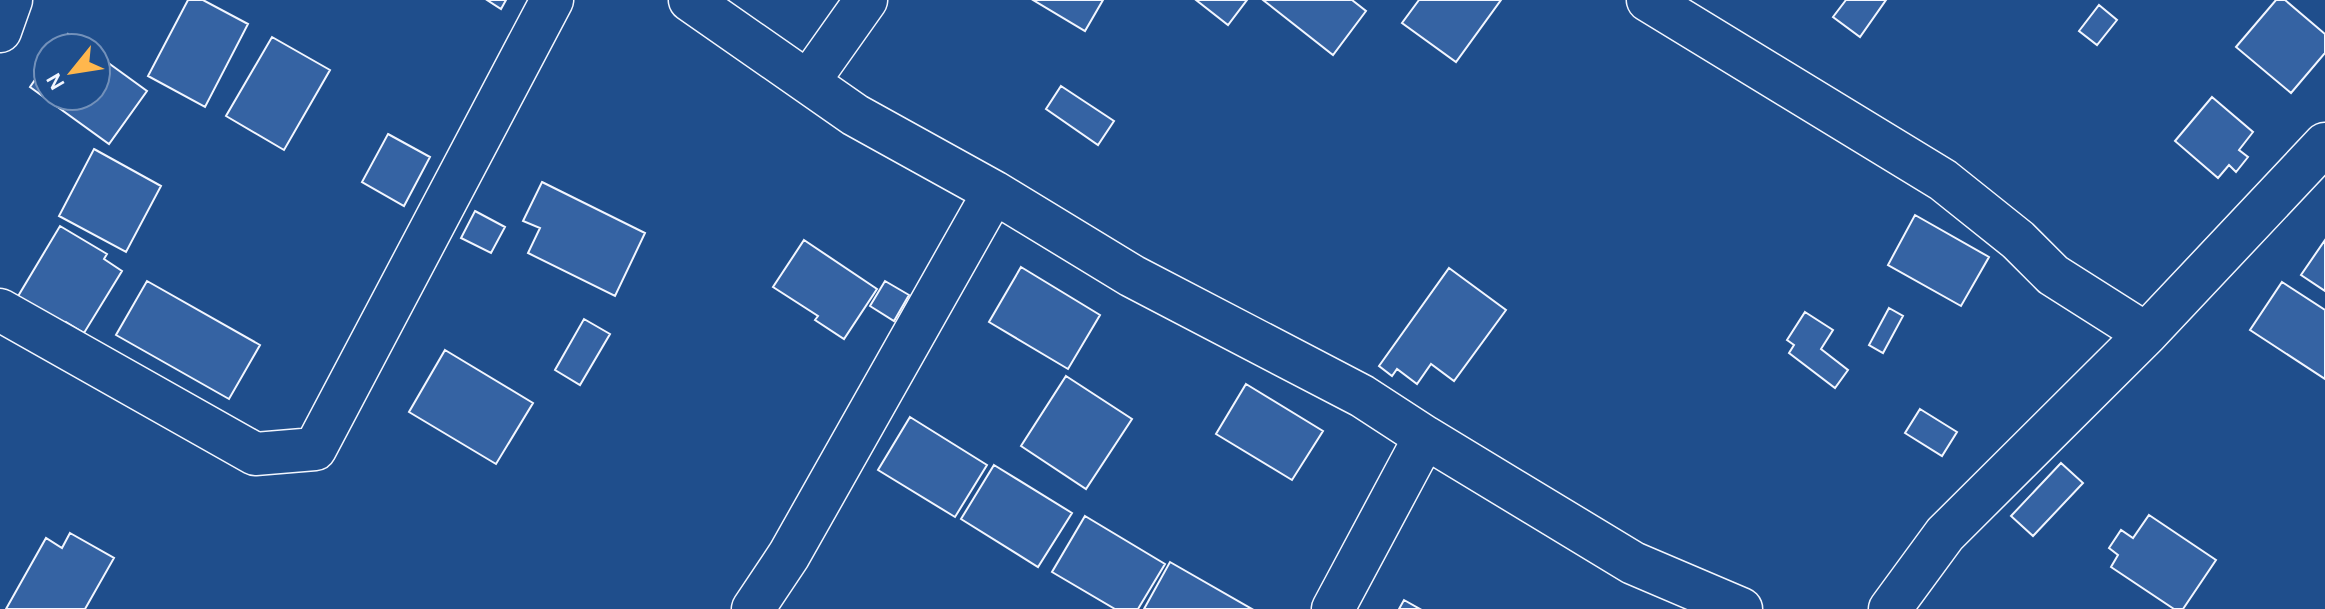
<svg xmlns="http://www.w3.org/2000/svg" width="2325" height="609" font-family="Karla,sans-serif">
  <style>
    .building { fill: #3563a3; stroke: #f2f6ff; stroke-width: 2 }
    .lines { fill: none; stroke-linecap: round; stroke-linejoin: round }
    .minor-casing { stroke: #f2f6ff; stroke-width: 45 }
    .minor { stroke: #1f4e8c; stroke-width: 42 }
  </style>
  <rect width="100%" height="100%" fill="#1f4e8c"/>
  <path class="building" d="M188 0H203L248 24 205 107 148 76Z
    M487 0H506L501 9Z
    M1033 0H1103L1085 31Z
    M1196 0H1247L1228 25Z
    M1263 0H1352L1366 11 1333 55Z
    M1419 0H1501L1456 62 1402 23Z
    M1846 0H1886L1860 37 1833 17Z
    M2276 0H2285L2325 34V53L2291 93 2236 47Z
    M2099 5 2117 20 2097 45 2079 31Z
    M68 34 87 48H57Z
    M272 37 330 70 284 150 226 116Z
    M96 54 147 91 109 144 30 87 48 61V96H96Z
    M1061 86 1114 121 1098 145 1046 109Z
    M2212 97 2253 132 2239 150 2248 157 2236 172 2229 165 2218 178 2175 141Z
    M388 134 430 157 404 206 362 182Z
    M94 149 161 186 126 252 59 216Z
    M542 182 645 233 615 296 528 253 540 228 523 221Z
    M475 211 505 227 491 253 461 238Z
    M1915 215 1989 257 1961 306 1888 265Z
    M60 226 107 254 104 259 122 271 84 333 66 322 60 331 14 303Z
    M804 240 877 289 844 339 815 320 818 316 773 287Z
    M2325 240V291L2301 275Z
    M1021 267 1100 315 1068 369 989 322Z
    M1449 268 1506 310 1454 381 1431 364 1417 384 1397 369 1392 376 1379 366Z
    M147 281 260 345 229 399 116 335Z
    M885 281 909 295 894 321 870 306Z
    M2282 282 2325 310V379L2250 330Z
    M1889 308 1903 316 1883 353 1869 345Z
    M1805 312 1833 330 1821 349 1848 370 1835 388 1789 353 1794 345 1787 340Z
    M584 319 610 334 580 385 555 370Z
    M445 350 533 403 496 464 409 412Z
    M1066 376 1132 419 1086 489 1021 446Z
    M1246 384 1323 431 1292 480 1216 434Z
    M1920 409 1957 432 1942 456 1905 433Z
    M910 417 987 465 955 517 878 470Z
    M2061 463 2083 483 2033 536 2011 516Z
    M994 465 1072 513 1038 567 961 519Z
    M2149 515 2216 560 2183 609H2174L2111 567 2118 555 2109 548 2121 530 2133 538Z
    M1085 516 1165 564 1138 609H1115L1052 572Z
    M70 533 114 558 85 609H6L46 538 62 548Z
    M1170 562 1252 609H1144Z
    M1404 600 1420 609H1399Z"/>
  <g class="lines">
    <g class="minor-casing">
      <path id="minor" d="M690 0 855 115 994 192 1132 276 1362 396 1425 437 1633 563 1741 609
        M1648 0 1943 180 2018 240 2053 275 2146 334
        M0 31 11 0
        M808 82 866 0
        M0 310 255 454 315 449 552 0
        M753 609 789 555 994 192
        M1333 609 1425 437
        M1890 609 1945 534 2146 334 2325 144"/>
    </g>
    <use href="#minor" class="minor"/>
  </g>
  <g transform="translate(72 72) rotate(240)"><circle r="38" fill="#1f4e8c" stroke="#7391ba" stroke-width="2"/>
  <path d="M0-6L14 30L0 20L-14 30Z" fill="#ffb74d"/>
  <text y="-12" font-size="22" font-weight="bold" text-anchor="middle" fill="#f2f6ff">N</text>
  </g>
</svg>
